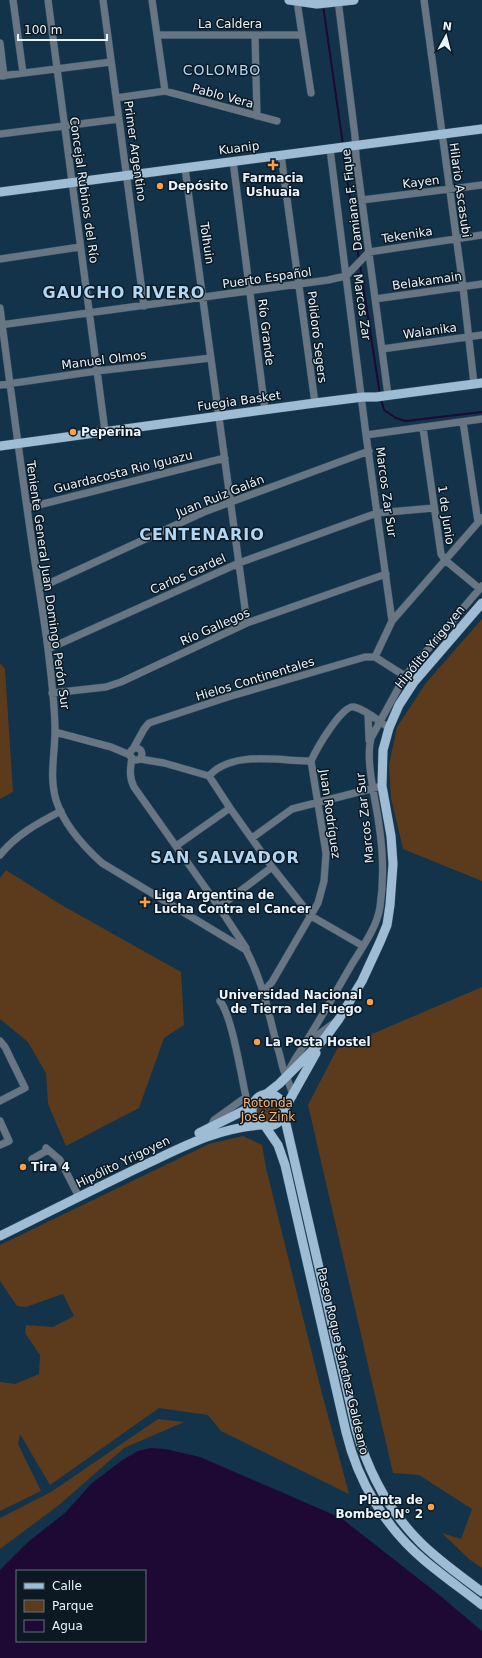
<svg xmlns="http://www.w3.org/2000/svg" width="482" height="1658" font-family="'DejaVu Sans',sans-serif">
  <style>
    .green { fill: #5c3b1d }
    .water { fill: #1e0934; fill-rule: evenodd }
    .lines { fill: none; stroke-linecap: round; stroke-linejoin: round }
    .stream { stroke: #1e0934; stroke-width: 2 }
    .minor-casing { stroke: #304e62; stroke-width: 8 }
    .major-casing { stroke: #304e62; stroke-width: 10 }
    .minor { stroke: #677682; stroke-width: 7 }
    .major { stroke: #9ebcd4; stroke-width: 9 }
    .poi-dot { fill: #f9a04c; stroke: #0c1923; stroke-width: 1.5 }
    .labels { text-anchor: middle; stroke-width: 3; stroke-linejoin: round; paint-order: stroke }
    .street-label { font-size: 12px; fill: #e9f4fc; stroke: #0c1923 }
    .poi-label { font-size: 12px; font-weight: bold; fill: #e9f4fc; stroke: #0c1923; text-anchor: start }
    .park-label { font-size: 12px; fill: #f9b478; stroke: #0c1923 }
    .quarter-label { font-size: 14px; letter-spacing: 1px; fill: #b2d7f3; stroke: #0c1923 }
    .district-label { font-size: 16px; font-weight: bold; letter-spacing: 1px; fill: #b2d7f3; stroke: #0c1923 }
  </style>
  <rect width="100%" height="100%" fill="#123349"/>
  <path class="green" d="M482 619V881L403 849 391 798 389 765 397 727 426 683Z
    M0 663 5 669 13 792 0 799Z
    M6 870 58 903 181 972 184 1025 164 1038 139 1108 66 1146 48 1104 46 1073 28 1042 0 1019V878Z
    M482 987V1568L469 1559 442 1533 461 1539 472 1509 419 1475 393 1473 308 1105 337 1049Z
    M256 1110a12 12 0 1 1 24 0a12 12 0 1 1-24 0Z
    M243 1136 262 1145 266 1168 320 1386 349 1494 221 1431 208 1415 159 1408 50 1485 20 1434 18 1444 41 1491 0 1511V1382L15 1384 39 1374 40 1355 25 1333 26 1325 53 1327 74 1316 63 1294 26 1307 17 1306 0 1281V1245L209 1144Z
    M158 1419 184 1422 124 1448 59 1505 0 1549V1518L51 1492Z"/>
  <path class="water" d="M151 1448 165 1449 200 1457 341 1518 438 1594 482 1631V1658H0V1570L28 1542 65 1513 91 1484 121 1461 138 1451ZM17 1571H145V1641H17Z"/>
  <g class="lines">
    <path class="stream" d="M323 5 343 145
      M343 150 359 260
      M360 265 380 395
      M381 399 384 410 396 418 406 421 482 412"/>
    <g class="minor-casing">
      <path id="minor" d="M13 0 23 73
        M48 0 105 431
        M103 0 144 306
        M152 0 165 91
        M298 0V8L311 93
        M338 0 355 136 356 157 388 395
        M424 0 463 287 474 384
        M157 35H302
        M255 35 257 116
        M0 43 4 76
        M0 76 111 62
        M116 98 165 91 277 121
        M0 134 119 119
        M330 149 366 435 392 621 375 657
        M281 155 315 403
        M233 161 265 410
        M185 168 247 623
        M362 200 482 185
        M0 259 80 247
        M375 299 482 284
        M0 308C9 377 18 446 28 515 34 559 42 604 48 649 51 676 55 704 55 731 55 754 49 776 56 800 64 825 82 845 102 863L246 950C264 984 268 1013 278 1049 281 1058 282 1068 286 1076 289 1084 291 1087 293 1096
        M0 325 328 280 346 276 369 252 482 235
        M382 349 482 335
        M0 385 97 371 211 358
        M463 422 478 522
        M423 428 441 554 445 560 480 589
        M366 435 482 419
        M27 508 225 458
        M39 588 204 512 369 451
        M392 621 482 518
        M48 649 239 563 377 513 434 508
        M375 657 405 676
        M52 693 106 687 121 682 247 623 386 574
        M368 714 369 740
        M55 732 111 747 130 755
        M130 754a6 6 0 1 1 12 0a6 6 0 1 1-12 0Z
        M133 749 144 729 149 723 228 697 365 657H375
        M132 758C130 769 129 777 134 787L219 907 246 948
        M140 759 164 763 209 776C232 750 279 761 311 761
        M209 776 230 808 272 867 311 916 363 946
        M252 838 292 809 382 786
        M176 846 230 808
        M0 855C16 835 38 823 61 811
        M219 907 272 867
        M264 991 272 982 318 903 324 881 326 853 311 761C316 750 342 704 354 707 367 710 378 721 389 728
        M0 1041 5 1047 25 1088 0 1101
        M308 1042 334 1023
        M288 1073C293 1060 302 1050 309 1037 324 1013 338 988 352 964 363 946 377 927 380 907 384 880 383 851 379 825 376 801 365 761 371 738L405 676 482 586
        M0 1121 9 1141 0 1145
        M210 1128 214 1120 246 1097C241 1075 232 1016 220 1001
        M46 1148 60 1160 79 1197
        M32 1159 48 1150"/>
    </g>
    <g class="major-casing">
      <path id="major" d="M289 0 317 4 354 0
        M0 192 482 129
        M0 446 315 403 363 397H376L482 383
        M252 1110a16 16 0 1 1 32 0a16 16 0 1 1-32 0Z
        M265 1095 279 1084 325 1038 339 1019 362 981 380 942 387 925 390 905 393 864 391 836 382 786 383 750 389 728 399 705 414 682 482 603
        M284 1110 316 1053
        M284 1115 356 1429C368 1471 389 1511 420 1542 439 1561 461 1576 482 1592
        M265 1126 278 1145 285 1165 346 1432C358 1482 385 1527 424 1560 443 1576 463 1590 482 1605
        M199 1133 253 1106
        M0 1236C47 1213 94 1189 142 1166 181 1148 216 1128 261 1125"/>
    </g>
    <use href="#minor" class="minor"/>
    <use href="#major" class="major"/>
  </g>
  <g class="poi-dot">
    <path d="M271 159h4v4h4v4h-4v4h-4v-4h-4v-4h4z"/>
    <circle cx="160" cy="186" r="4"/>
    <circle cx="73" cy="432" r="4"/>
    <path d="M143 896h4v4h4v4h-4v4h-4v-4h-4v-4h4z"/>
    <circle cx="370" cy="1002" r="4"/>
    <circle cx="257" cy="1042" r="4"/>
    <circle cx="23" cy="1167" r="4"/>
    <circle cx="431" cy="1507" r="4"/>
  </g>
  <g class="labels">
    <g class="street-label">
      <text x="230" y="28">La Caldera</text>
      <text transform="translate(223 96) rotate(15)" y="4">Pablo Vera</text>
      <text transform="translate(239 148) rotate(-7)" y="4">Kuanip</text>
      <text transform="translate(135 151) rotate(82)" y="4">Primer Argentino</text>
      <text transform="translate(421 182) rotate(-7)" y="4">Kayen</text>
      <text transform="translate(84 190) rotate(82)" y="4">Concejal Rubinos del Río</text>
      <text transform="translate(460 190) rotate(82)" y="4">Hilario Ascasubi</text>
      <text transform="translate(352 200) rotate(-97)" y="4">Damiana F. Fique</text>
      <text transform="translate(407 235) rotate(-9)" y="4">Tekenika</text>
      <text transform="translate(207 243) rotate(82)" y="4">Tolhuin</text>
      <text transform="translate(267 278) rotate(-8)" y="4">Puerto Español</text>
      <text transform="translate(427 281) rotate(-8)" y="4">Belakamain</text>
      <text transform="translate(362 307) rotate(82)" y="4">Marcos Zar</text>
      <text transform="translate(430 331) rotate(-8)" y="4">Walanika</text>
      <text transform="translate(266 332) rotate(83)" y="4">Río Grande</text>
      <text transform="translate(317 337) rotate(83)" y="4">Polidoro Segers</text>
      <text transform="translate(104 360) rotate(-7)" y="4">Manuel Olmos</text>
      <text transform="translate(239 401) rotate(-8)" y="4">Fuegia Basket</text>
      <text transform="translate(123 472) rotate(-14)" y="4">Guardacosta Rio Iguazu</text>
      <text transform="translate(386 492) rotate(82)" y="4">Marcos Zar Sur</text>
      <text transform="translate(220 496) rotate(-22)" y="4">Juan Ruiz Galán</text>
      <text transform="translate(446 515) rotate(82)" y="4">1 de Junio</text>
      <text transform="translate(188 574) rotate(-24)" y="4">Carlos Gardel</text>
      <text transform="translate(48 585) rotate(82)" y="4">Teniente General Juan Domingo Perón Sur</text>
      <text transform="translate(215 627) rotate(-24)" y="4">Río Gallegos</text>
      <text transform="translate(430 647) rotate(-51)" y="4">Hipólito Yrigoyen</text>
      <text transform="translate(255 679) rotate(-17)" y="4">Hielos Continentales</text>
      <text transform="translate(330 814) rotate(82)" y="4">Juan Rodríguez</text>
      <text transform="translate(365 818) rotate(-96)" y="4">Marcos Zar Sur</text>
      <text transform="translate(123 1162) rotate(-26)" y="4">Hipólito Yrigoyen</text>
      <text transform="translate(343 1361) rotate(77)" y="4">Paseo Roque Sánchez Galdeano</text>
    </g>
    <g class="poi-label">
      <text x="273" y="182" text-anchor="middle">Farmacia<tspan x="273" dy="14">Ushuaia</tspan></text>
      <text x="168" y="190">Depósito</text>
      <text x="81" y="436">Peperina</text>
      <text x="154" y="899">Liga Argentina de<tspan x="154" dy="14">Lucha Contra el Cancer</tspan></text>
      <text x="362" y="999" text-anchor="end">Universidad Nacional<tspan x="362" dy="14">de Tierra del Fuego</tspan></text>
      <text x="265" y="1046">La Posta Hostel</text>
      <text x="31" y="1171">Tira 4</text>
      <text x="423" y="1504" text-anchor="end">Planta de<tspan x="423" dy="14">Bombeo N° 2</tspan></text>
    </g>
    <g class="park-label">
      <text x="268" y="1107">Rotonda<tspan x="268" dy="14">José Zink</tspan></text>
    </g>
    <g class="quarter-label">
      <text x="222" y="75">COLOMBO</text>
    </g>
    <g class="district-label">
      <text x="124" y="298">GAUCHO RIVERO</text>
      <text x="202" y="540">CENTENARIO</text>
      <text x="225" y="863">SAN SALVADOR</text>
    </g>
  </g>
  <rect x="16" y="1570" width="130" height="72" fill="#0c1923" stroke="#64717a"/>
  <rect x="24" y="1583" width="20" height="6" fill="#9ebcd4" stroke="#64717a"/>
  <text x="52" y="1590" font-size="12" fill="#e9f4fc">Calle</text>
  <rect x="24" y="1600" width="20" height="12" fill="#5c3b1d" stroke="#64717a"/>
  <text x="52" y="1610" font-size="12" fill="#e9f4fc">Parque</text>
  <rect x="24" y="1620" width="20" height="12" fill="#1e0934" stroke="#64717a"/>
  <text x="52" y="1630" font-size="12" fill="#e9f4fc">Agua</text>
  <g transform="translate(446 36) rotate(7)" stroke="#0c1923" stroke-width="3" paint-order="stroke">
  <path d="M0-3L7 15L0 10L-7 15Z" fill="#e9f4fc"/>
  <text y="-6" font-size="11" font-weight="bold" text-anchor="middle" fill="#e9f4fc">N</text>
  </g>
  <path d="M18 34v6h89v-6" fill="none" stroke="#e9f4fc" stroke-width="2"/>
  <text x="24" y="34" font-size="12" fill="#e9f4fc" stroke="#0c1923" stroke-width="3" paint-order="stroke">100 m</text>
</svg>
